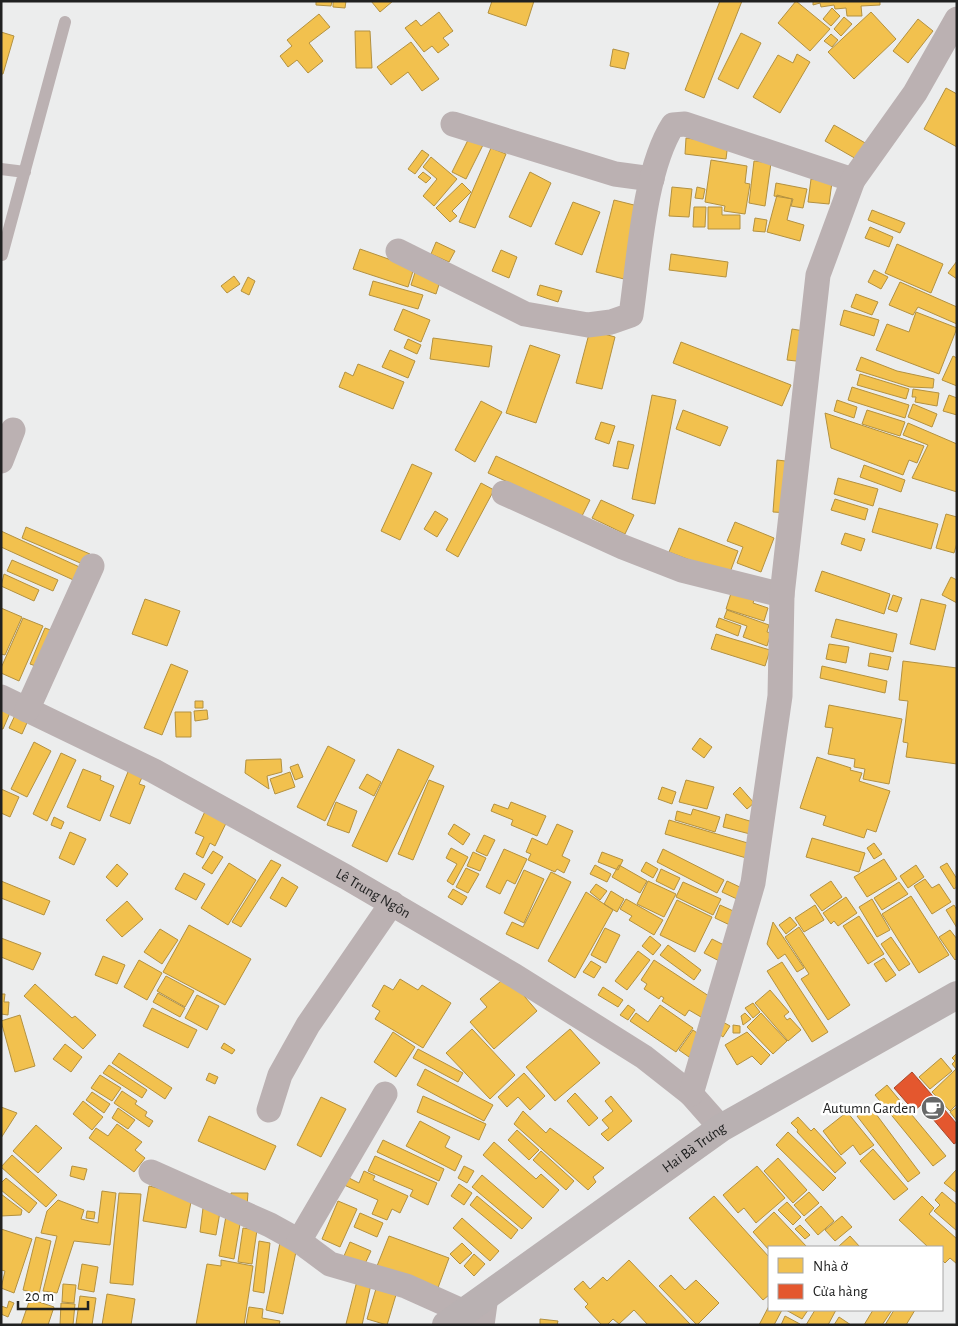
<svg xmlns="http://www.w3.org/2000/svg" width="958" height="1326" font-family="'Alegreya Sans',sans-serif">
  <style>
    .homes { fill: #f2c14e; stroke: #b39140 }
    .shops { fill: #e4572e; stroke: #a9472a }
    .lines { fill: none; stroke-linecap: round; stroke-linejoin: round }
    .lane { stroke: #bbb1b2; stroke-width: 12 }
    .street { stroke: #bbb1b2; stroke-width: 25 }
    .secondary { stroke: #b9b1b2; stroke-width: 28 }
    .labels { text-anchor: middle; stroke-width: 5; stroke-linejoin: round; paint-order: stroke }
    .street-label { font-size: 15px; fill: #202121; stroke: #fff }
    .poi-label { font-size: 15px; fill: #202121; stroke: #fff; text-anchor: end }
  </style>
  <rect width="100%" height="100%" fill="#eceded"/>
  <path class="homes" d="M316 1H332L331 6 316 5Z
    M333 1H346L345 8 333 7Z
    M371 1H393L380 12Z
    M492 1H534L526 26 488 13Z
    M720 1H742L704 98 685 90Z
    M796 1 830 29 810 51 778 23Z
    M813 1H880V5L861 6 862 16H847L846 8 835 9 834 5 821 7 820 3 813 5Z
    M832 8 840 16 831 26 823 19Z
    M439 12 453 31 443 38 449 45 438 53 432 46 424 52 405 28 416 20 421 26Z
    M871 12 896 39 854 79 828 52Z
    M319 14 330 27 309 43 323 61 308 73 297 60 288 67 280 56 292 46 287 40Z
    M844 17 852 24 841 36 834 29Z
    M918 19 933 31 908 63 893 51Z
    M355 31H370L372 68H356Z
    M1 32 14 36 3 74H1Z
    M741 33 761 43 738 89 718 79Z
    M831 34 838 40 832 47 824 41Z
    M411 42 439 79 422 91 408 72 391 85 377 67Z
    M613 49 629 53 625 69 610 66Z
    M797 54 810 62 780 113 753 97 778 55 793 63Z
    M946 88 957 94V147L924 129Z
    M834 125 867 144 858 160 825 141Z
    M471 134 485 141 466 179 452 172Z
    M686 138 728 143 726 159 685 154Z
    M491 148 506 154 475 228 459 222Z
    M422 150 429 155 415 174 408 169Z
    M431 157 457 179 434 206 423 196 437 179 423 167Z
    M711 160 747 166 745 183 750 184 745 214 724 211 725 206 705 202Z
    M754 161 771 163 765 206 749 203Z
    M423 172 431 178 426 183 418 177Z
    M530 172 551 183 531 227 509 217Z
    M811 179 832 182 829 204 808 202Z
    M462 183 471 192 452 211 457 216 450 222 436 208Z
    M776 183 807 189 803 208 791 206 793 199 774 196Z
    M672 187 692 189 689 217 669 216Z
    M697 187 705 189 703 199 695 198Z
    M777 195 792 199 787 220 804 225 800 241 767 232Z
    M614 200 642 207 624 279 596 272Z
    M573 202 600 212 582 255 555 244Z
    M694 207H706L705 227H693Z
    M708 207H722V215H740V229H708Z
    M872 210 905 223 900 233 868 220Z
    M755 218 767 220 765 232 753 231Z
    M870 227 893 237 889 247 865 238Z
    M436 242 455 251 449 262 431 254Z
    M897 244 943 264 931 293 885 273Z
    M360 249 414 268 408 287 353 269Z
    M501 250 517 257 509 278 492 271Z
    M671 254 728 262 726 277 669 270Z
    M957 261V279L948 273Z
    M417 266 442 275 436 294 411 285Z
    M874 270 888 277 881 289 868 282Z
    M234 276 240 284 227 293 221 286Z
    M248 277 255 281 249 295 241 291Z
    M373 281 423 295 418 309 369 295Z
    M900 282 957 307V324L918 307 913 315 889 305Z
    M540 285 562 291 558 302 537 295Z
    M856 294 878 302 872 315 851 307Z
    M403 309 430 320 421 342 394 330Z
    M844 310 879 320 874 336 840 325Z
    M916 312 957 328 939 374 876 350 887 324 909 332Z
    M792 329 810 332 805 362 787 360Z
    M590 330 615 337 602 389 576 383Z
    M433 338 492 346 489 367 430 359Z
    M408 339 421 345 417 354 404 348Z
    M681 342 791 385 782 406 673 363Z
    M530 345 560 355 536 423 506 413Z
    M390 350 415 361 408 378 382 367Z
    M953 356 957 358V386L942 380Z
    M861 357 897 371 934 379 933 388 910 387 856 370Z
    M358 364 404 382 393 409 339 387 345 372 353 376Z
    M860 374 909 389 906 399 857 385Z
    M852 387 909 405 905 418 848 400Z
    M913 389 939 393 937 406 915 402 916 397H912Z
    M652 395 676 400 655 504 632 499Z
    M949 395 957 398V415L943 411Z
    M837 400 857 407 854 418 834 411Z
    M481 401 502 412 475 462 455 450Z
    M913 404 937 414 932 427 908 417Z
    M683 410 728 427 720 446 676 429Z
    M867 410 905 422 900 436 862 424Z
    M825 413 924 446 917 463 909 460 903 475 831 448Z
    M601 422 615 426 609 444 595 439Z
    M908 423 957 444V492L912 478 928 445 903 435Z
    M618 441 634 445 628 469 613 466Z
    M496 456 590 500 582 516 488 473Z
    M777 460 794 462 790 513 773 512Z
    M412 464 432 473 400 540 381 531Z
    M864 465 905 480 901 492 860 477Z
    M838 478 878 489 873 506 834 494Z
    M481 483 494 490 458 557 446 550Z
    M835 499 868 509 865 520 831 510Z
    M601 500 634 515 625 534 592 518Z
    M879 508 938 524 931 549 872 532Z
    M435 511 448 519 437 537 424 529Z
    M946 514 957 517V543L954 553 936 548Z
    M735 522 774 538 761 572 737 563 743 547 727 541Z
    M26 527 90 554 85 565 22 538Z
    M679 528 738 551 729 575 669 552Z
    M1 531 86 570 80 583 1 547Z
    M845 533 865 539 861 551 841 544Z
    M12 560 58 580 53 591 7 571Z
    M822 571 890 594 884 614 815 591Z
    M4 574 39 590 34 601 1 586Z
    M951 577 957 580V603L942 595Z
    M733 587 756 595 753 603 768 608 764 621 726 609Z
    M893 595 902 598 897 612 888 609Z
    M145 599 180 611 167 646 132 634Z
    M921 599 946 605 935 650 910 644Z
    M1 608 22 617 5 655 1 654Z
    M727 610 769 625 767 632 771 633 767 646 743 637 747 626 724 618Z
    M23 618 43 626 19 681 1 673V668Z
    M719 618 741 626 738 636 716 627Z
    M836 619 897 634 893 652 831 637Z
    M45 628 56 632 41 668 30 664Z
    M716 634 770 650 765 666 711 649Z
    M829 644 849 647 846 663 826 659Z
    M870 653 891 657 888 670 868 666Z
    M903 661 957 668V764L906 757 908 743 903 742 908 701 899 700Z
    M171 664 188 671 162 735 144 728Z
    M822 666 887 681 885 693 820 678Z
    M195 701H203V708H195Z
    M1 704 12 708 3 729H1Z
    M829 705 902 719 889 784 863 779 865 769 854 767 855 759 828 754 833 728 825 727Z
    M207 710 208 719 195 721 194 711Z
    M17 711 30 716 22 734 9 728Z
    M175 712H191V737H176Z
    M700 738 712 747 704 758 692 749Z
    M34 742 51 751 27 797 11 789Z
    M328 746 355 760 325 821 297 807Z
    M398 749 434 766 387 862 352 846Z
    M61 753 76 760 47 821 33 814Z
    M817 757 851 768 850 770 862 773 859 781 890 791 876 832 867 829 864 838 823 825 826 816 800 808Z
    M281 759 282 772 267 776 269 789 245 773 246 760Z
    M298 764 303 777 295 780 290 767Z
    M130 767 144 773 139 784 145 786 130 824 110 816Z
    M83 769 101 776 100 780 114 786 100 821 67 807Z
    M290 772 295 787 275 794 270 779Z
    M367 774 381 782 374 796 359 788Z
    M429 780 444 786 413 860 398 854Z
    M686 780 714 787 707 809 679 802Z
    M662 787 676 792 672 804 658 799Z
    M740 787 754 803 747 809 733 794Z
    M1 789 19 797 10 817 1 813Z
    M336 802 357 811 349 833 327 825Z
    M511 802 546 816 537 836 511 825 513 820 491 811 494 804 508 809Z
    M207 807 229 817 215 846 210 843 203 858 196 854 204 837 195 833Z
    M693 809 720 817 715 832 675 820 677 811 691 815Z
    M726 814 753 822 750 834 723 827Z
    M54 817 64 822 61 829 51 825Z
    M669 820 758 846 753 860 665 834Z
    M454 824 470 834 463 845 448 834Z
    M557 824 573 831 562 856 570 860 564 873 557 869 555 872 528 860 531 854 526 852 532 838 547 845Z
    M70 832 86 839 74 865 59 858Z
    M484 835 495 840 487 856 476 851Z
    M812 838 865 853 859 872 806 857Z
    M874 843 882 854 874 859 867 848Z
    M451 848 468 857 453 885 447 881 457 864 446 858Z
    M504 849 527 859 515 884 507 880 500 894 486 887Z
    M663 849 724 880 717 893 657 862Z
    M213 851 223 857 212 874 202 868Z
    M473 852 486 858 480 871 467 866Z
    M602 852 623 860 618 870 598 862Z
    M884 859 897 879 867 897 854 877Z
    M271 860 281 865 241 927 232 922Z
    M646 862 658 869 653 878 641 871Z
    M229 863 256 880 228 925 201 908Z
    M947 863 957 879V887L954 889 940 867Z
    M117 864 128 874 117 887 106 877Z
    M595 865 611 874 607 882 590 874Z
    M619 865 647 881 640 893 612 877Z
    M916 865 924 877 908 888 900 876Z
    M466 868 479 874 468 893 456 887Z
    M661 869 680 878 674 890 656 881Z
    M524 870 544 879 524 923 504 913Z
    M551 872 571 882 538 949 506 934 512 922 523 927Z
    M184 873 205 884 196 900 175 889Z
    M282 877 298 887 286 907 270 898Z
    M925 879 932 888 939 884 951 902 932 914 914 886Z
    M1 881 50 901 44 915 1 898Z
    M648 881 676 894 664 917 637 904Z
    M727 881 744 889 739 900 722 892Z
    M831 881 842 897 822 911 810 895Z
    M683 882 721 899 713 915 676 897Z
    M899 882 908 894 882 910 874 898Z
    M596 884 607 891 600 900 590 892Z
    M453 889 467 897 462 905 448 897Z
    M611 891 624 899 617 912 604 904Z
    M586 892 613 910 575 978 548 961Z
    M911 896 949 955 919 973 882 914Z
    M846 897 857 913 838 926 834 921 831 924 823 913Z
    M626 899 663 920 654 935 629 920 632 916 620 909Z
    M872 899 890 930 877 937 859 907Z
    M677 900 712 917 695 952 660 935Z
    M127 901 143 919 122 937 106 920Z
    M720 905 740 914 734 927 715 918Z
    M815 905 824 920 804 932 795 918Z
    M954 905 957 910V928L946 910Z
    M859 916 884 954 868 964 843 926Z
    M790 917 797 925 786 934 779 925Z
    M773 922 804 968 797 972 785 954 778 959 767 944Z
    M189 925 251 959 225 1005 163 972Z
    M799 927 850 1005 828 1020 801 979 809 974 785 937Z
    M605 928 620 935 606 963 591 955Z
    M160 929 178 940 162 964 144 952Z
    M950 930 957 939V958L955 960 939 937Z
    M650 936 661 945 653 955 642 946Z
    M891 937 910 964 899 971 881 944Z
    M1 938 41 953 33 970 1 957Z
    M712 939 730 948 723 963 704 953Z
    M668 945 701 970 694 980 660 955Z
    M638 951 650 960 627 990 615 981Z
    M103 956 125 965 117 984 95 975Z
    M884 958 896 975 886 982 874 964Z
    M139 960 162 973 147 1000 124 987Z
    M654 960 718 1002 706 1020 689 1010 685 1016 662 1001 664 998 661 996 659 999 644 989 647 984 641 980Z
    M591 961 601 967 594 978 583 972Z
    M782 962 828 1032 812 1042 767 971Z
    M166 976 194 991 185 1007 157 991Z
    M507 976 537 1011 494 1049 470 1022 487 1007 480 999Z
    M400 979 418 990 422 985 451 1003 423 1048 375 1019 380 1011 372 1006 384 985 393 990Z
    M35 984 72 1018 75 1016 96 1035 83 1049 24 996Z
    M603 987 623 1000 618 1007 598 995Z
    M770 990 789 1012 784 1016 787 1020 790 1018 801 1030 788 1041 755 1003Z
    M158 993 185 1008 180 1017 153 1002Z
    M1 994H5L4 1002H9L8 1015 1 1014Z
    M197 995 219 1006 207 1030 185 1018Z
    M753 1003 760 1012 753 1018 745 1008Z
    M628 1005 635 1010 628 1020 620 1015Z
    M660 1005 693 1028 676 1052 630 1021 636 1013 648 1022Z
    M152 1008 197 1030 188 1048 143 1026Z
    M745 1013 751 1019 743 1025 741 1016Z
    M761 1013 787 1041 773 1054 747 1027Z
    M20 1015 35 1066 15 1072 1 1021Z
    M723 1022 730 1026 723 1037 716 1032Z
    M733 1025 740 1026V1033H733Z
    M472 1029 515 1075 490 1099 446 1053Z
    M570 1029 600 1063 555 1101 526 1067Z
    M693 1030 704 1038 689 1057 679 1050Z
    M393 1032 415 1047 396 1077 374 1062Z
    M747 1032 770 1055 761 1065 752 1056 737 1065 725 1045Z
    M224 1043 235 1050 232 1054 221 1048Z
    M65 1044 82 1057 71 1072 53 1059Z
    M418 1049 463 1073 458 1082 413 1058Z
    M119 1053 172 1088 165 1099 112 1063Z
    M957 1053V1104L950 1111 932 1092 956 1069 952 1064 955 1061 952 1058Z
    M941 1058 952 1071 930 1089 919 1077Z
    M109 1065 147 1090 142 1098 103 1073Z
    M425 1069 493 1105 484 1121 417 1085Z
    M209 1073 218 1077 215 1084 206 1080Z
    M524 1073 545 1096 530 1110 518 1097 507 1107 498 1097Z
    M100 1075 121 1088 112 1101 91 1088Z
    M887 1085 946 1156 933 1166 875 1095Z
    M122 1091 137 1101 135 1104 147 1112 145 1116 153 1121 149 1127 114 1103Z
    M92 1092 110 1104 104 1113 86 1100Z
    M575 1093 598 1118 589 1126 567 1101Z
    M423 1096 486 1124 479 1140 417 1112Z
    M611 1096 632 1121 608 1141 601 1134 609 1128 602 1120 613 1111 605 1101Z
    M321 1097 346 1109 321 1157 297 1145Z
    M83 1101 103 1117 92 1130 73 1114Z
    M870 1106 920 1173 908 1182 857 1116Z
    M1 1107 17 1113 1 1138Z
    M957 1107V1121L950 1112Z
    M118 1108 135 1120 128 1129 112 1118Z
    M523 1111 546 1133 550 1128 604 1168 593 1177 596 1182 588 1190 514 1124Z
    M847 1112 874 1145 860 1155 853 1145 841 1155 823 1131Z
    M209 1116 276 1146 265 1170 198 1141Z
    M798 1117 811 1131 814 1128 846 1163 835 1173 797 1132 798 1130 791 1123Z
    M420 1121 450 1137 445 1147 462 1156 455 1171 406 1146Z
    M117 1124 142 1142 135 1150 145 1158 134 1172 89 1138 96 1128 108 1136Z
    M36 1125 62 1148 38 1173 13 1151Z
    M517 1130 539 1150 529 1160 508 1140Z
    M788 1132 836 1178 823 1191 776 1145Z
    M383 1140 444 1169 439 1181 377 1152Z
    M494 1142 536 1179 541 1174 559 1190 543 1208 483 1155Z
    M873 1149 908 1189 894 1200 860 1161Z
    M541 1151 574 1181 566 1190 533 1160Z
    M12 1155 57 1195 46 1207 1 1167Z
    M375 1156 437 1183 428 1205 410 1196 413 1190 368 1171Z
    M778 1158 807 1190 793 1203 764 1171Z
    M72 1166 87 1169 84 1180 70 1176Z
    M464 1166 474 1171 467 1183 458 1178Z
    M757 1166 785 1198 756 1223 744 1208 738 1213 723 1195Z
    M956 1170H957V1193L944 1183Z
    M364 1171 375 1176 373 1180 408 1196 400 1213 392 1209 387 1220 372 1214 378 1200 344 1185 347 1177 359 1183Z
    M482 1175 532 1218 522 1229 472 1187Z
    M6 1178 37 1203 29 1213 1 1190V1183Z
    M459 1184 472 1193 464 1205 451 1196Z
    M149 1186 180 1193 191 1202 186 1228 143 1221Z
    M102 1191 116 1193 110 1245 74 1241 57 1293 43 1291 57 1236 41 1233 47 1211 58 1200 84 1210 81 1219 98 1223Z
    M809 1192 819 1203 804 1216 794 1205Z
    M942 1192 957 1205V1231L934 1211 940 1205 935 1200Z
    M119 1193 141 1194 133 1285 110 1283Z
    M231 1193H248L247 1206H230Z
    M1 1194 22 1210 21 1215 1 1216Z
    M477 1196 518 1230 511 1239 470 1205Z
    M714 1196 769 1257V1295L763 1300 689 1218Z
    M922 1196 934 1208 929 1214 957 1239V1264L950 1258 945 1263 942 1260V1247H928L899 1220Z
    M204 1200 220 1212 216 1235 200 1232Z
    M338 1201 357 1209 340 1247 322 1239Z
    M787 1202 801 1217 793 1225 778 1210Z
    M821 1206 834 1221 818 1235 805 1220Z
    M87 1211 95 1212 94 1219 86 1218Z
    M774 1212 807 1247H769V1250L753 1232Z
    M360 1213 383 1223 377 1237 354 1227Z
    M226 1216 241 1218 234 1259 219 1256Z
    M842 1216 852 1227 835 1241 825 1230Z
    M462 1218 499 1251 490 1261 453 1228Z
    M800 1225 810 1235 805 1239 795 1229Z
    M243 1228 257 1230 252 1264 238 1262Z
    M1 1229 32 1239 14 1293 1 1288 5 1271 1 1270Z
    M389 1236 449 1258 436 1293 375 1271Z
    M850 1236 860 1247H838Z
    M36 1237 51 1241 39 1294 23 1290Z
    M281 1238 298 1242 283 1314 266 1310Z
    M259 1241 270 1243 264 1293 253 1291Z
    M350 1242 371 1251 364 1266 344 1256Z
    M462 1243 472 1253 460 1264 450 1254Z
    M474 1254 485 1264 474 1276 464 1266Z
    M221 1260 253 1266 244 1325H196L207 1264 221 1266Z
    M629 1260 690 1324 689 1325H648L634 1310 619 1324 613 1319 607 1325H602L585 1307 588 1304 574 1289 583 1281 590 1289 603 1277 607 1281Z
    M82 1264 98 1267 94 1292 78 1289Z
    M671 1275 685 1290 696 1280 719 1303 697 1325 659 1286Z
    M358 1277 372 1280 362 1325H349L346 1324Z
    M378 1282 398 1288 387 1325 367 1319Z
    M63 1284 76 1285 74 1303 62 1302Z
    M107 1294 135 1299 131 1325H102Z
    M80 1296 96 1298 92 1325 76 1324Z
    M30 1299 54 1307 48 1325H21Z
    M9 1301 14 1303 8 1317 1 1314V1306L7 1308Z
    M61 1303 75 1304 73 1325H60Z
    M769 1306V1310H782L774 1325H759Z
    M249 1307 263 1309 262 1318 280 1321 279 1325H246Z
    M786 1310H808L802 1319Z
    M815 1310H836L828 1325H806Z
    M873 1310H892L882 1325H864Z
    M894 1310H915L906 1325H885Z
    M785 1316 800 1324 799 1325H781Z
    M839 1317 851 1325H834Z
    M540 1319 558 1321 557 1325H540Z"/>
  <path class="shops" d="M912 1072 957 1124V1142L954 1144 921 1105 914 1111 894 1088Z"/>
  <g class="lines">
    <path class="lane" d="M1 169 25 172
      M2 255 65 22"/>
    <g class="street">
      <path d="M453 124 615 174 652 179"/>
      <path d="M398 251 525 314 588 325 611 322 631 315C639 260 644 170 673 125L685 124 853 180"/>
      <path d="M1 461 13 430"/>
      <path d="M504 493 623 547 682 570 782 595"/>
      <path id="s1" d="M1 697 154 771 346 877 515 976 644 1057 691 1094 721 1128"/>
      <path d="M27 710 92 566"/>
      <path d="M691 1094 753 883 780 696 782 595 818 275 853 180 915 93 957 19"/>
      <path d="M269 1110 280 1075 308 1025 392 903"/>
      <path d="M151 1172 270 1225 299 1241 330 1264 406 1286 464 1312"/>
      <path d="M299 1241 385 1094"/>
      <path d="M482 1325 486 1296"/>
    </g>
    <path class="secondary" id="s2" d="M446 1325 721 1128 957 995"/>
  </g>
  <defs>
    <g id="cafe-disc" transform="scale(1.25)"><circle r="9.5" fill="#676868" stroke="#fff"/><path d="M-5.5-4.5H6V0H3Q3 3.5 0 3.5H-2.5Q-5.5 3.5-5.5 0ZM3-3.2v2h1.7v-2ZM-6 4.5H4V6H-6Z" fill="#fff"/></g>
  </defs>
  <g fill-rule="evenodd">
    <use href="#cafe-disc" x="933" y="1108"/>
  </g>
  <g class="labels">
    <g class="street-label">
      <text dy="5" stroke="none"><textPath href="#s1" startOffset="421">Lê Trung Ngôn</textPath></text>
      <text dy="5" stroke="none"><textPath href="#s2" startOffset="305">Hai Bà Trưng</textPath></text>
    </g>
    <g class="poi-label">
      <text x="916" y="1113">Autumn Garden</text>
    </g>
  </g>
  <rect width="958" height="1326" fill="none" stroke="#202121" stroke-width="5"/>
  <rect x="768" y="1246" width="175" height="65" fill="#ffffff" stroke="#a6a6a6"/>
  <rect x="778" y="1258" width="25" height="15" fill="#f2c14e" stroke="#a6a6a6"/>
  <text x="813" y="1271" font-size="15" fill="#202121">Nhà ở</text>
  <rect x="778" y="1284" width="25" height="15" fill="#e4572e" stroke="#a6a6a6"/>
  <text x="813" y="1296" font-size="15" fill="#202121">Cửa hàng</text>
  <path d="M18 1301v8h70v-8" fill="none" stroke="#202121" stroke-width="2.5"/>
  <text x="25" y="1301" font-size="15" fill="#202121" stroke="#ffffff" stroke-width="4" paint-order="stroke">20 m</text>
</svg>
